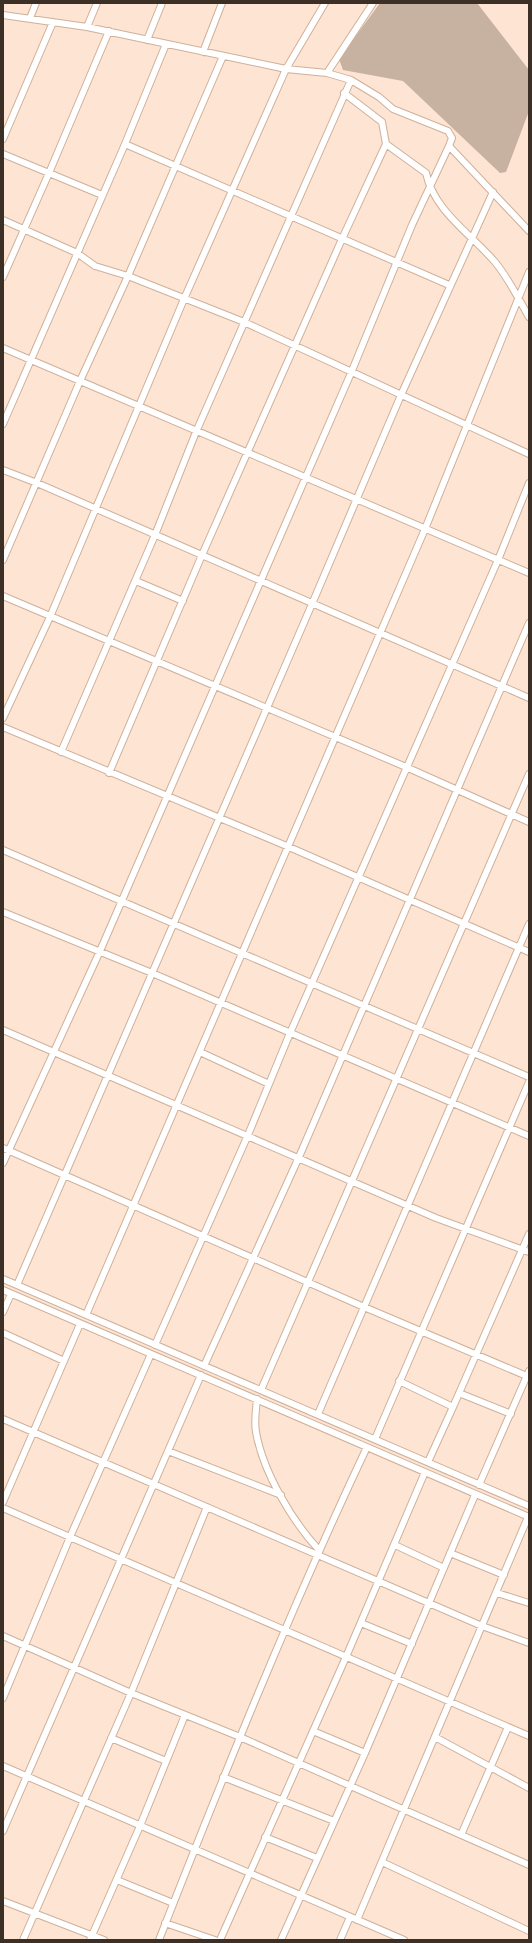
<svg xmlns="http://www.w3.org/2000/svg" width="532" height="1943" font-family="'PT Sans Narrow',sans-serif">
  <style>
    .green { fill: #c7b1a1 }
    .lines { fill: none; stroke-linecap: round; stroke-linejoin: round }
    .minor-casing { stroke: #cfb09a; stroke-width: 8 }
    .minor { stroke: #fff; stroke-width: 6 }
  </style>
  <rect width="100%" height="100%" fill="#fee4d2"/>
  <path class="green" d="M380 3H477L529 70V111L506 172 500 173 403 81 343 70 339 59Z"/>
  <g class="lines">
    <g class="minor-casing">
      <path id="minor" d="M3 15 87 27 286 69 327 73 351 80 196 432 155 535 61 752
        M30 18 36 3
        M87 27 97 3
        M147 40 162 3
        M203 52 222 3
        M327 73 373 3
        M351 80 379 97 393 109 448 131 452 138 449 146 529 231
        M3 139 53 22
        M125 144 449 285
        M386 144 426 173C434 211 471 234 495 262 509 279 518 298 529 317
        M3 154 102 195
        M3 220 77 253 95 266 128 276 244 322 529 454
        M3 277 49 173 109 31
        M3 348 529 573
        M3 424 125 144 166 44
        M3 470 37 483 529 698
        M3 560 80 381 128 276 223 56
        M136 581 183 601
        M3 596 406 767 529 822
        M3 718 50 617 184 299 286 69 325 3
        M3 727 289 847 529 952
        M109 773 202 555 342 239 386 144 382 122 344 93
        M3 850 529 1077
        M3 912 152 973 529 1136
        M3 1030 436 1218 529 1252
        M200 1052 269 1084
        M3 1148 364 1307 529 1377
        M3 1163 100 951 351 373 412 225 449 146
        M3 1279 529 1506
        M17 1285 312 604 401 395 493 192
        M3 1290 529 1517
        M3 1312 11 1294
        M86 1315 425 529 529 272
        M3 1333 64 1361
        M155 1345 248 1135 290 1033 498 560 529 483
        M204 1366 299 1157 529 623
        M399 1381 453 1407 428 1462
        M261 1390 529 774
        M459 1393 511 1414
        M257 1399C256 1410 254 1421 256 1432 263 1472 292 1521 319 1550
        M453 1407 529 1234
        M318 1414 529 924
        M3 1419 482 1626 529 1643
        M375 1439 529 1082
        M168 1451 281 1495
        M479 1485 529 1371
        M3 1502 80 1324
        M3 1508 529 1736
        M395 1545 444 1568
        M450 1553 504 1575
        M497 1593 529 1603
        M361 1623 412 1644
        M3 1636 131 1693 240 1737 529 1865
        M3 1698 70 1537 151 1354
        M313 1731 365 1753
        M435 1737 529 1788
        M111 1738 166 1761
        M3 1766 404 1940
        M223 1777 334 1821
        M3 1831 201 1375
        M461 1835 508 1727
        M265 1837 317 1858
        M382 1862 529 1931
        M117 1880 173 1903
        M3 1901 104 1940
        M357 1920 528 1517
        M165 1923 215 1940
        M23 1940 131 1693 207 1507
        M90 1940 140 1826 185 1715
        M159 1940C224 1774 291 1608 367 1447
        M220 1940 346 1657 425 1472
        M281 1940 365 1753 475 1495
        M340 1940 350 1917"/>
    </g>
    <use href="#minor" class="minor"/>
  </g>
  <rect width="532" height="1943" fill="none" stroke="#3b2f26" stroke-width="8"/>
</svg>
